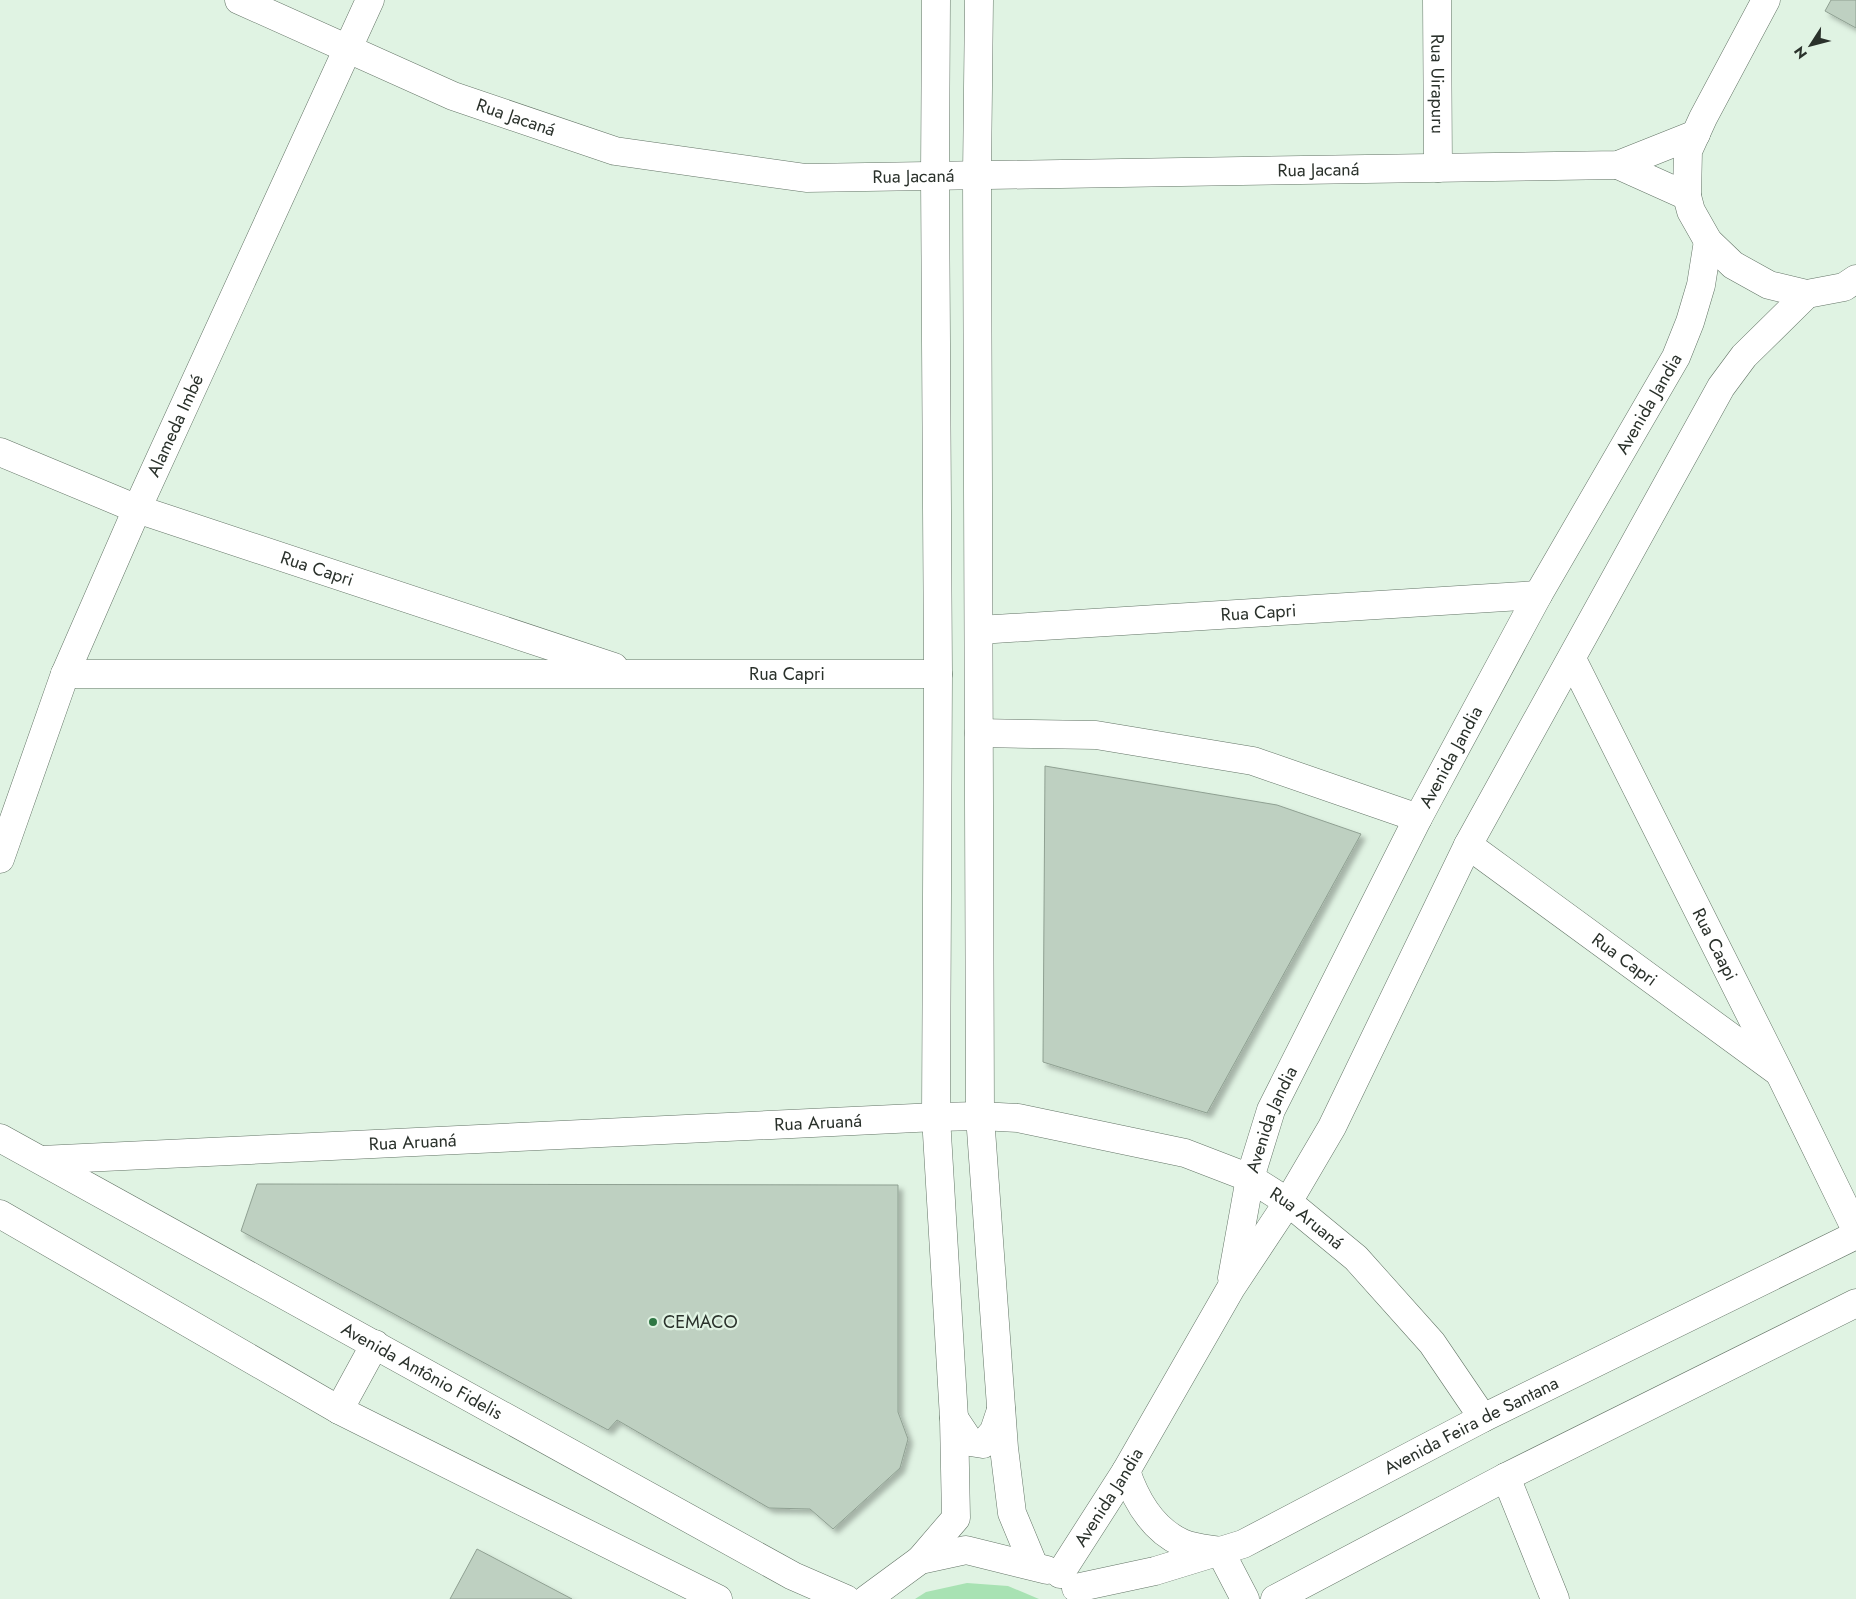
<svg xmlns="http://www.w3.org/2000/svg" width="1856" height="1599" font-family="Jost,sans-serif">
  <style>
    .green { fill: #a8e2b3 }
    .building { fill: #bed0c1; stroke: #8fa092; filter: url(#shadow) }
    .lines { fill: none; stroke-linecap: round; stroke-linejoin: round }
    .street-casing { stroke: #637466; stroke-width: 29 }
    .secondary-casing { stroke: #637466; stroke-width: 29 }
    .street { stroke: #fff; stroke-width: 28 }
    .secondary { stroke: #fff; stroke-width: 28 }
    .poi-dot { fill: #2f7744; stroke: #e0f3e3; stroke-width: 2 }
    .labels { text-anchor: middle; stroke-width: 4.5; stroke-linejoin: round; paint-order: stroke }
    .street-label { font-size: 18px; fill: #2a312b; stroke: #e0f3e3 }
    .poi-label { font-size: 18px; fill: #2a312b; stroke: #e0f3e3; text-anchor: start }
  </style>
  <defs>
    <filter id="shadow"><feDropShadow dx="4.5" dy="4.5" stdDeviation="2.5" flood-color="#0004"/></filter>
  </defs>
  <rect width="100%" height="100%" fill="#e0f3e3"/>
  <path class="green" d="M967 1583 1008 1586 1039 1599H915L926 1592Z"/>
  <path class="building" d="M1831 0H1856V28L1825 11Z
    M1045 766 1277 805 1361 834 1207 1113 1043 1062Z
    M257 1184 898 1185V1412L908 1439 900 1468 833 1529 810 1509 769 1508 617 1420 608 1430 241 1231Z
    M477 1549 572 1599H450Z"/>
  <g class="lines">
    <g class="street-casing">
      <g id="street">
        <path id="s1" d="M239 0 453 96 615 151 806 178 1618 165 1696 134"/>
        <path id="s2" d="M1437 0 1438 168"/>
        <path d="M1618 165 1687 196"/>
        <path id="s3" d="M0 452 137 509 614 667"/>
        <path id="s4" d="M979 630 1538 595"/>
        <path id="s5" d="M1572 659 1780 1074 1856 1230"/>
        <path id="s6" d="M65 674H938"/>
        <path d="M979 733 1096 735 1253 761 1418 818"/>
        <path id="s7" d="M1468 845 1777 1071"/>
        <path id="s8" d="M0 1138 793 1576 846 1599"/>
        <path id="s9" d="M41 1160 936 1117 980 1116 1018 1118 1185 1153 1250 1178 1288 1202 1356 1258 1432 1343 1483 1418"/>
        <path d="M0 1214 339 1410 718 1599"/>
        <path d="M339 1410 375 1344"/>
        <path d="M1506 1477 1555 1599"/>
      </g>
    </g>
    <g class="secondary-casing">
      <g id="secondary">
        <path d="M979 0 977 175 980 1116 1004 1448 1012 1513 1034 1566"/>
        <path d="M1766 0 1703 118 1688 151 1687 196 1691 211 1708 241 1733 265 1769 285 1807 294 1844 287 1856 279"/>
        <path id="s10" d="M0 859 65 674 137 509 370 0"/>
        <path id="s11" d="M1232 1278 1250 1178 1271 1110 1418 818 1538 595 1676 357 1690 322 1701 285 1708 241"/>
        <path d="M954 1418 970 1442 983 1444 994 1431 1001 1410"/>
        <path d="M1126 1471C1136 1501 1152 1529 1182 1543 1193 1548 1208 1549 1220 1551L1245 1599"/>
        <path d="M920 1560 956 1518 954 1418 936 1117 938 674 935 176 936 0"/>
        <path id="s12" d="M1060 1574 1126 1471 1231 1288 1288 1202 1332 1127 1468 845 1721 387 1744 356 1807 294"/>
        <path id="s13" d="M1076 1588 1155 1571 1243 1544 1483 1418 1856 1235"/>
        <path d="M867 1599 920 1560 966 1550 1047 1570"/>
        <path d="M1275 1599 1506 1477 1856 1303"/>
      </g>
    </g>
    <use href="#street" class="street"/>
    <use href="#secondary" class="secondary"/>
  </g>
  <circle class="poi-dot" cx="653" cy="1322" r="5"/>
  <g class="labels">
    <g class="street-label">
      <text dy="6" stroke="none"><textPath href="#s2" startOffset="84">Rua Uirapuru</textPath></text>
      <text dy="6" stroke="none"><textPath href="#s1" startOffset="301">Rua Jacaná</textPath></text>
      <text dy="6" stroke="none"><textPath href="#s1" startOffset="1111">Rua Jacaná</textPath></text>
      <text dy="6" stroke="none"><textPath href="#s1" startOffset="706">Rua Jacaná</textPath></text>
      <text dy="6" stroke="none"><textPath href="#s11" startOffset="974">Avenida Jandia</textPath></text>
      <text dy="6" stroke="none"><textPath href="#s10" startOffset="468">Alameda Imbé</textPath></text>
      <text dy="6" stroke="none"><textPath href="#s3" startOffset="338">Rua Capri</textPath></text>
      <text dy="6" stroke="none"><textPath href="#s4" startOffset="280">Rua Capri</textPath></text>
      <text dy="6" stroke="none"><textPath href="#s6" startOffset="722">Rua Capri</textPath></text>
      <text dy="6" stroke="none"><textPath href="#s11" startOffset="569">Avenida Jandia</textPath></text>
      <text dy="6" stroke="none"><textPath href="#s5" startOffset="319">Rua Caapi</textPath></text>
      <text dy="6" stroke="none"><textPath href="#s7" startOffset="194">Rua Capri</textPath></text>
      <text dy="6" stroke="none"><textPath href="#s11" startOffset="164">Avenida Jandia</textPath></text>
      <text dy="6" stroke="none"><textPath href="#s9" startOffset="778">Rua Aruaná</textPath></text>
      <text dy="6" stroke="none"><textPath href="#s9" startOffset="372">Rua Aruaná</textPath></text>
      <text dy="6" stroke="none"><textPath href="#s9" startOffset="1288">Rua Aruaná</textPath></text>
      <text dy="6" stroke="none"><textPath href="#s8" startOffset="482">Avenida Antônio Fidelis</textPath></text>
      <text dy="6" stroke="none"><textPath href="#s13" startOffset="430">Avenida Feira de Santana</textPath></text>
      <text dy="6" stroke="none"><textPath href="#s12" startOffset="91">Avenida Jandia</textPath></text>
    </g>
    <g class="poi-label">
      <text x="663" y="1328">CEMACO</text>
    </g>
  </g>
  <g transform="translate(1811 45) rotate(234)" stroke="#e0f3e3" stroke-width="4" paint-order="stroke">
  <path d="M0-4L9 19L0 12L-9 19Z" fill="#2a312b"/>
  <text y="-8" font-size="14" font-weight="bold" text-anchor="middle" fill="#2a312b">N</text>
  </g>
</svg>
